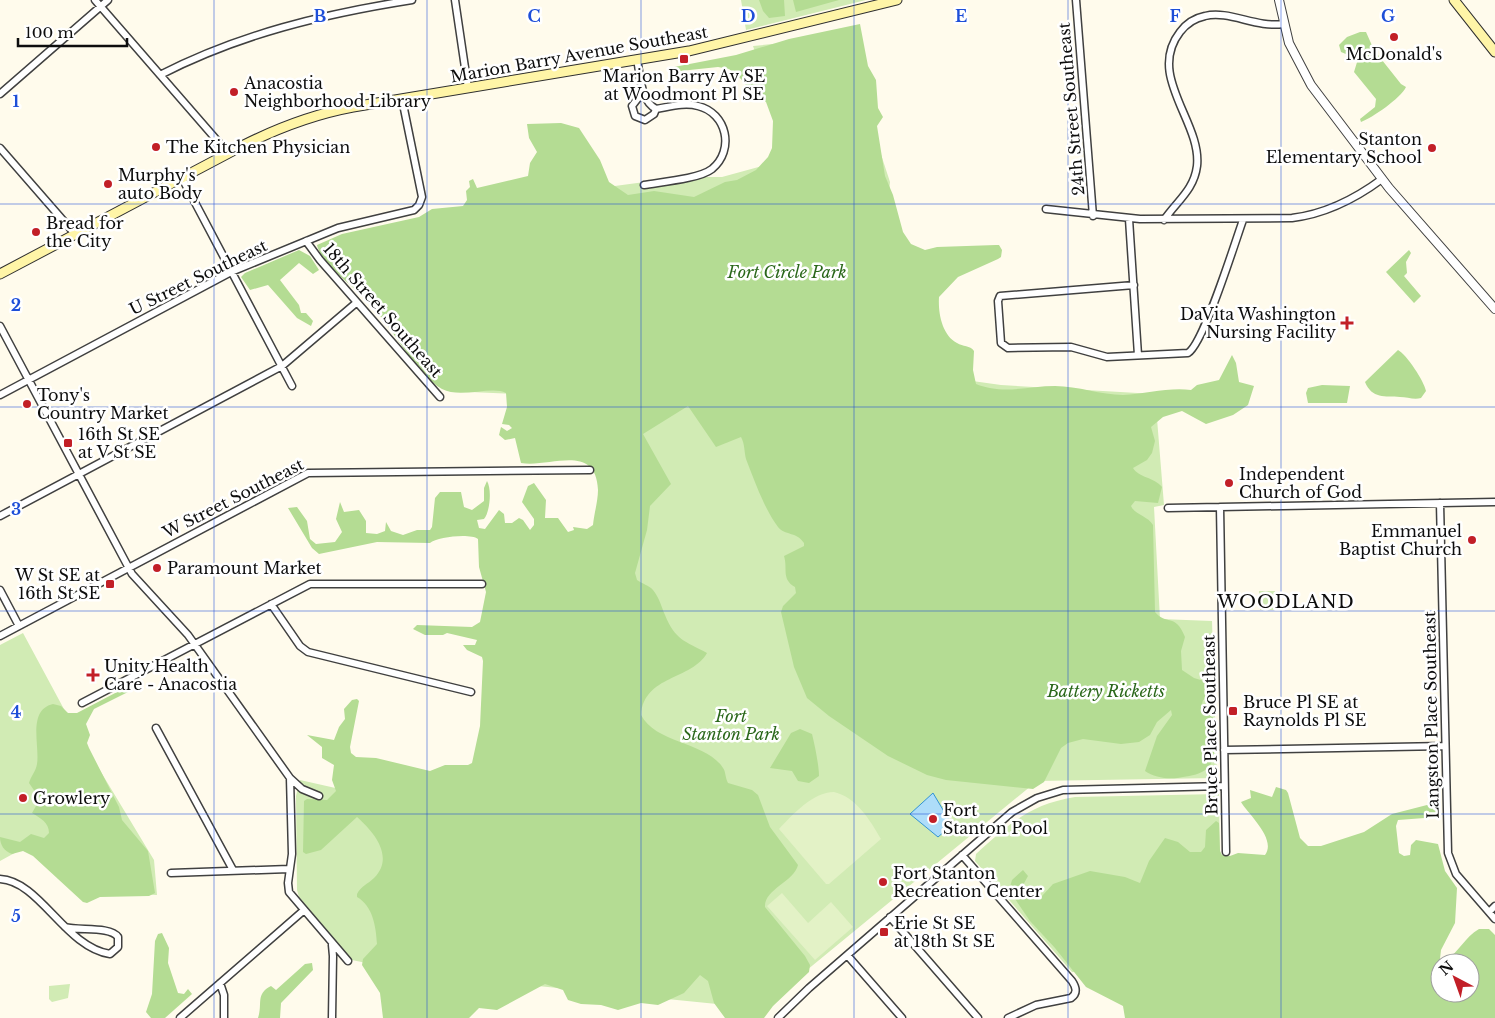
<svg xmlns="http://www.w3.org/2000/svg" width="1495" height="1018" font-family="'Libre Baskerville',serif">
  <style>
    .green { fill: #d1ebb4 }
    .forest { fill: #b4dc93; fill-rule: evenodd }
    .pitch { fill: #e3f2c6 }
    .water { fill: #aeddf9; stroke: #3293d3 }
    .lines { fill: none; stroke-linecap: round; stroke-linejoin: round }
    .minor-casing { stroke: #404040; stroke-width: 9 }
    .tertiary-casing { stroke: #404040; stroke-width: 10 }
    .secondary-casing { stroke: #2f2f2f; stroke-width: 11 }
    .minor { stroke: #fff; stroke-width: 6 }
    .tertiary { stroke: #fff; stroke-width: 8 }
    .secondary { stroke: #fff5a7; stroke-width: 9 }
    .grid { fill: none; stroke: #1d4ed8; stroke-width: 1; stroke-opacity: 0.55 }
    .poi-dot { fill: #c21f27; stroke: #fff; stroke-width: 2 }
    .labels { text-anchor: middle; stroke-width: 5; stroke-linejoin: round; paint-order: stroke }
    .street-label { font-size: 16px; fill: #0d0d0d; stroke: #fff }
    .poi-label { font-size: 16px; fill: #0d0d0d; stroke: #fff; text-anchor: start }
    .park-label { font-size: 16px; font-style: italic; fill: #2a671a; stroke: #fff }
    .neighbourhood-label { font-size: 18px; letter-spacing: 1px; fill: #0d0d0d; stroke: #fff }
    .grid-label { font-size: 16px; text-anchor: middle; font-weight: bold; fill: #1d4ed8; stroke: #fff; stroke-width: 5; stroke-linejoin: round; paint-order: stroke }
  </style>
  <rect width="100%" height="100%" fill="#fffbec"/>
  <path class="green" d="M741 0H866L746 30Z
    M793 42 871 124 890 182 888 203 958 379 1001 385 1155 394 1164 505 1154 507 1160 619 1212 621 1217 778 1037 781 807 970 767 1009 419 974 352 960 299 897 297 890 296 796 300 780 495 824 603 526 605 465 561 396 448 391 379 315 435 260 555 194 682 177H722L781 161 780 124 753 46Z
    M1259 591H1275L1276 610H1260Z
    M23 633 72 724 154 860 157 895 90 892 31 844 0 861V645Z
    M1219 794 1220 864 1149 970 1072 972 975 861 976 854C1011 823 1028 805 1075 797Z
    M70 984 68 998 52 1002 49 999V986Z"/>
  <path class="forest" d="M759 0H784L785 16 769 18 763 11Z
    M793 0H839L796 12Z
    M860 24 868 66 876 80 878 108 883 117 877 126 885 176 893 195 903 232 911 244 925 250 937 247 996 245H999L1002 250 1001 257 998 259 958 277 939 297C938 313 942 335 957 343 963 347 970 345 974 351L973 370 976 384C1003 395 1028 386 1055 386 1078 386 1101 395 1123 395 1146 394 1169 387 1191 390L1197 385 1219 380 1232 355 1236 363 1239 382 1254 386 1248 405 1233 415 1206 424 1182 411 1163 417 1151 427 1155 441 1152 453 1147 460 1133 468C1139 478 1154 477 1162 487L1158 503 1135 501 1131 506C1135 515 1148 516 1153 525L1155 612C1166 626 1175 612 1185 637L1181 651 1182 670 1194 678 1214 684V696L1203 700 1202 704C1205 708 1210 710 1212 715 1216 726 1217 760 1208 768 1201 774 1191 776 1183 777 1171 780 1155 778 1145 771L1157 736 1172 715 1171 710 1157 722 1150 735 1139 742 1121 744 1083 739 1068 743 1061 748 1044 782 1033 789 946 780 927 775 888 756 829 716 807 698 794 667 781 612 783 606 796 593 795 587C781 579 788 569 784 556L804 546V543C796 531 785 536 778 527 764 508 755 482 746 459 744 452 745 444 741 437L716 447 688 406 643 434 671 484 650 506 647 530 635 573 637 580C642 584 649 585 653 590 660 599 661 606 665 615 675 640 685 641 707 653 692 680 644 675 641 715 656 744 707 742 723 768 726 772 725 778 728 783L752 790 758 795 770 827 798 865C794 882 764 889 765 907L805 956 810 965 809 972 773 1006 764 1018H725L714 1003 708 981 700 975 684 993 658 1005 641 1003 618 1010 601 1005 581 1004 568 1000 563 990 545 984 497 1010 479 1008 469 1018H383L380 993 362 965 363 959 377 944C376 927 373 906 357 897V894C361 886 368 884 374 878 395 857 374 832 357 817L321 850 306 854 303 852 304 801 307 799 327 800 336 791 332 780 334 765 322 758V747L307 735 334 740 339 727 345 719 344 709 352 700 357 699 359 701 350 747 351 753 356 757 376 758 430 771 445 765H468L472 763 480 726 483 661 482 657 467 650 463 645H475L477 640 447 633 443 635H425L413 629 417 625 472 627 480 622 486 592 479 567 478 539C470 533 437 537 430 543L377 542 319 554 312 548 288 508 297 507 307 521 310 539 316 544 335 542 342 532 336 519 340 502 344 512 359 510 366 521V533L377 534 385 531 386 522 391 531 403 535 417 530H430L432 527 435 498 440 492H461L464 507 472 510 484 501V488L487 481C492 489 490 512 484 519L477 520 479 528 485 529 499 510 504 514 505 523H512L519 518 523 520 530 530 534 525V519L522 502 528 486 534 483 546 500 545 518H558L568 532 574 530 573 527 587 529 593 525C594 514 598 501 598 490 596 442 550 468 521 463L515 438 505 440 499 435 501 427 507 431 512 428 509 425 502 424 507 407 506 393C492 385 461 399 442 389 417 375 389 323 368 301 356 289 320 262 317 245L342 234 419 217 432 209 463 206 467 200 466 191 470 187 469 181 473 179 477 188 528 176 530 163 537 152 529 138 527 124 561 123 579 128 600 160 609 182 628 195 654 191 694 197 725 182 737 180 756 170 768 157 772 148 773 121 766 102 752 93 741 79 729 69 718 67 680 71 674 67 736 55 789 39Z
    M1360 32H1366L1374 50 1401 84 1406 87C1401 98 1372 118 1361 122L1360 119 1375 107 1376 99 1354 72 1358 59 1341 52 1339 45 1347 37Z
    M299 250 310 256 319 270 313 274 299 263 280 280 299 305 301 313H306L313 321 311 326 297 318 268 285 250 290 241 277 245 273Z
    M1409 250 1411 253 1406 262 1407 273 1404 276 1421 296 1414 303 1386 272Z
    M1398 350C1407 355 1424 381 1426 391L1421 398C1414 400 1407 397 1400 397 1385 396 1372 399 1365 382Z
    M1322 385 1350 386 1347 403H1308L1306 393 1308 388Z
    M140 680 144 684 94 709 86 724 90 735 87 743 89 748 119 807 122 820 148 851 155 893 149 896 100 897 87 903 83 902 33 856 23 851 12 854C4 851 0 845 0 837L20 842 31 834 44 838 49 833C49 822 40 818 32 813L40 799 29 783C31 776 36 771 37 764 40 746 27 710 53 704L61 706 68 713H77Z
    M800 729 812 734C815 746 819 766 819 776L809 783 798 781 792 771 770 768 791 733Z
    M1276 787 1286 790 1288 793 1300 838 1308 846H1321L1364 832 1392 814 1427 805 1437 807 1438 817 1398 820 1396 826 1399 853 1404 856 1410 855 1411 845 1416 840 1438 844 1445 871 1457 888 1455 923 1441 950 1440 959 1446 960C1459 952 1465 937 1479 929H1489L1495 935V1018H1125L1123 1006 1086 987 1055 948 1030 921 1013 896 1010 887 1012 880 1023 870 1028 876 1022 887 1029 895 1037 898 1042 896 1053 884 1090 871 1125 877 1140 883 1149 861 1165 838 1178 842 1190 852H1201L1205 847 1206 830 1216 821 1219 823 1220 851 1222 855 1230 856 1238 853 1265 855C1277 839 1248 814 1241 802L1251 798 1250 790 1272 797ZM1440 963H1470V993H1440Z
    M162 933 169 948 168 963 178 993 184 994 188 989 192 994 165 1018H151L146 1012 152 994 155 941 158 934Z
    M312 963 313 970 281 1003 280 1018H258C263 1004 255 994 271 986L276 990 305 964Z"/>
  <path class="pitch" d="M834 792C856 797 870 820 881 839L829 884H826L779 829C792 815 813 792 834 792Z
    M782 893 808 923 831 902 853 927 815 960 767 906Z"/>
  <path class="water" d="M933 793 952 825 938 837 910 814Z"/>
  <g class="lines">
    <g class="minor-casing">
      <path id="minor" d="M95 0 228 153
        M455 0 468 88
        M1076 0 1093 216
        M637 60C641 77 640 100 656 109 669 107 684 102 698 106 727 113 735 150 712 169 699 179 661 182 644 185
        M160 75C240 34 323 14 412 0
        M0 94 108 0
        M644 96 639 97 632 106 635 116 645 120 654 114 656 109
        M0 148 75 234
        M182 178 292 386
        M1046 209 1140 219 1292 218C1325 214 1355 199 1382 179
        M1129 219 1138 355
        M1164 220C1177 201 1194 190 1197 166 1202 122 1146 76 1180 32 1186 24 1195 18 1205 16 1229 10 1256 28 1283 24
        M306 241 320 260 440 397
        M1134 285 1000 296 998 301 1001 343 1008 348 1071 347 1107 357 1188 353C1204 343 1235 242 1243 220
        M0 326 132 574 188 635 290 778 292 854 288 883 289 892 348 961
        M0 395 231 272 338 228 414 210 419 205 422 197 402 99
        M1440 503 1448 853 1456 874 1495 919
        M1220 507 1226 852
        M1168 508 1495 502
        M0 516 282 366 356 303
        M0 590 19 626
        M271 604 300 646 308 652 471 692
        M0 636 308 473 590 470
        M82 703 310 584H482
        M156 728 233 870
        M1224 750 1445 746
        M290 778 302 789 319 796
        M962 855 1072 981C1076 987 1078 993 1071 998L1036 1005 1008 1018
        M171 873 289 869
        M0 879C40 881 65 947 110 954L118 947V937C110 926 79 931 65 927
        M1489 912 1495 906
        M890 917 978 1018
        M332 945 333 956 332 1018
        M847 955 902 1018
        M220 983 224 995V1018
        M180 1018 303 911
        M778 1018 809 988 1012 812 1037 798 1063 790 1224 786"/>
    </g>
    <g class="tertiary-casing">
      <path id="tertiary" d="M1279 0 1289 43 1311 85 1389 188 1495 309"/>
    </g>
    <g class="secondary-casing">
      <path id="secondary" d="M1454 0 1495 52
        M0 274 244 145C278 128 315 114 353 107L689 51 897 0"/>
    </g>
    <use href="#minor" class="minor"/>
    <use href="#tertiary" class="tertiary"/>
    <use href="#secondary" class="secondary"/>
  </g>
  <path class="grid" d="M214 0V1018M427 0V1018M641 0V1018M854 0V1018M1068 0V1018M1281 0V1018M0 204H1495M0 407H1495M0 611H1495M0 814H1495"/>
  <g class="poi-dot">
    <circle cx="1394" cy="37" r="5"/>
    <rect x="679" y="54" width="10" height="10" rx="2.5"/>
    <circle cx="234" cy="92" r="5"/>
    <circle cx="156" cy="147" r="5"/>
    <circle cx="1432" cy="148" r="5"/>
    <circle cx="108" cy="184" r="5"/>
    <circle cx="36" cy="232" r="5"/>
    <path d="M1344.5 315.5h5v5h5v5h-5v5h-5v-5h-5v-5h5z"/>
    <circle cx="27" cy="404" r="5"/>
    <rect x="63" y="438" width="10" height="10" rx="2.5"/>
    <circle cx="1229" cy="483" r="5"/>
    <circle cx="1472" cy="540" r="5"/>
    <circle cx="157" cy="568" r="5"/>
    <rect x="105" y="579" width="10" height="10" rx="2.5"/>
    <path d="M90.5 667.5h5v5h5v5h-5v5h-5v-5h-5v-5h5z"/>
    <rect x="1228" y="706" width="10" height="10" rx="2.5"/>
    <circle cx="23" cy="798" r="5"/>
    <circle cx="933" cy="819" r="5"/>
    <circle cx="883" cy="882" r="5"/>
    <rect x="879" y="927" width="10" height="10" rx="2.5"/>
  </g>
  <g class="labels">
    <g class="street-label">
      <text transform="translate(579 54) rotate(-10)" y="6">Marion Barry Avenue Southeast</text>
      <text transform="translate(1071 109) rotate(-95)" y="6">24th Street Southeast</text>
      <text transform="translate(198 277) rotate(-26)" y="6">U Street Southeast</text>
      <text transform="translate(383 310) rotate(49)" y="6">18th Street Southeast</text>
      <text transform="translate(233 498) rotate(-27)" y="6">W Street Southeast</text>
      <text transform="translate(1431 715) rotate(-91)" y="6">Langston Place Southeast</text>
      <text transform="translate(1210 725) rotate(-91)" y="6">Bruce Place Southeast</text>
    </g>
    <g class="poi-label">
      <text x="1394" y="60" text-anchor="middle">McDonald's</text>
      <text x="684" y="82" text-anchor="middle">Marion Barry Av SE<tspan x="684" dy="18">at Woodmont Pl SE</tspan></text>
      <text x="244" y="89">Anacostia<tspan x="244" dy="18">Neighborhood Library</tspan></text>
      <text x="1422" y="145" text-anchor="end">Stanton<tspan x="1422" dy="18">Elementary School</tspan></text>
      <text x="166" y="153">The Kitchen Physician</text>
      <text x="118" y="181">Murphy's<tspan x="118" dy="18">auto Body</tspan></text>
      <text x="46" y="229">Bread for<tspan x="46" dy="18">the City</tspan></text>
      <text x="1336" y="320" text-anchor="end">DaVita Washington<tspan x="1336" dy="18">Nursing Facility</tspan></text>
      <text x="37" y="401">Tony's<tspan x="37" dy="18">Country Market</tspan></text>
      <text x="78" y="440">16th St SE<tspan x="78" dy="18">at V St SE</tspan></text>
      <text x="1239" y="480">Independent<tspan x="1239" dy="18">Church of God</tspan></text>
      <text x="1462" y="537" text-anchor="end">Emmanuel<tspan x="1462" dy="18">Baptist Church</tspan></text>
      <text x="167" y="574">Paramount Market</text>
      <text x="100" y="581" text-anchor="end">W St SE at<tspan x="100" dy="18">16th St SE</tspan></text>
      <text x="104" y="672">Unity Health<tspan x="104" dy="18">Care - Anacostia</tspan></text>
      <text x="1243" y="708">Bruce Pl SE at<tspan x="1243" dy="18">Raynolds Pl SE</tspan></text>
      <text x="33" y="804">Growlery</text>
      <text x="943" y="816">Fort<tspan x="943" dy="18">Stanton Pool</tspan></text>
      <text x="893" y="879">Fort Stanton<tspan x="893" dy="18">Recreation Center</tspan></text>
      <text x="894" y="929">Erie St SE<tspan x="894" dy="18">at 18th St SE</tspan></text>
    </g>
    <g class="park-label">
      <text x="787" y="278">Fort Circle Park</text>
      <text x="1106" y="697">Battery Ricketts</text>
      <text x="731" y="722">Fort<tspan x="731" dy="18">Stanton Park</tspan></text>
    </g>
    <g class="neighbourhood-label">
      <text x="1286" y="608">WOODLAND</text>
    </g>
  </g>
  <g class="grid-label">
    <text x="320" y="22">B</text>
    <text x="534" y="22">C</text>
    <text x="748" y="22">D</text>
    <text x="961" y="22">E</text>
    <text x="1175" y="22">F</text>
    <text x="1388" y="22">G</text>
    <text x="16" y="107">1</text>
    <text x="16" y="311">2</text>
    <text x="16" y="515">3</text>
    <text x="16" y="718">4</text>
    <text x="16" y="922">5</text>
  </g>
  <g transform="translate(1455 978) rotate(319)"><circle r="24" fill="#ffffff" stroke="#9e9e9e"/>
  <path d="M0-4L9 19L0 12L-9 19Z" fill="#c21f27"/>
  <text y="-8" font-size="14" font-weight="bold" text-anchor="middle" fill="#0d0d0d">N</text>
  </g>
  <path d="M18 38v8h109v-8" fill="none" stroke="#0d0d0d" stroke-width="2.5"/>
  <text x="25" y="38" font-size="15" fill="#0d0d0d" stroke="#ffffff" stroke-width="4" paint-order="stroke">100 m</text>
</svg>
